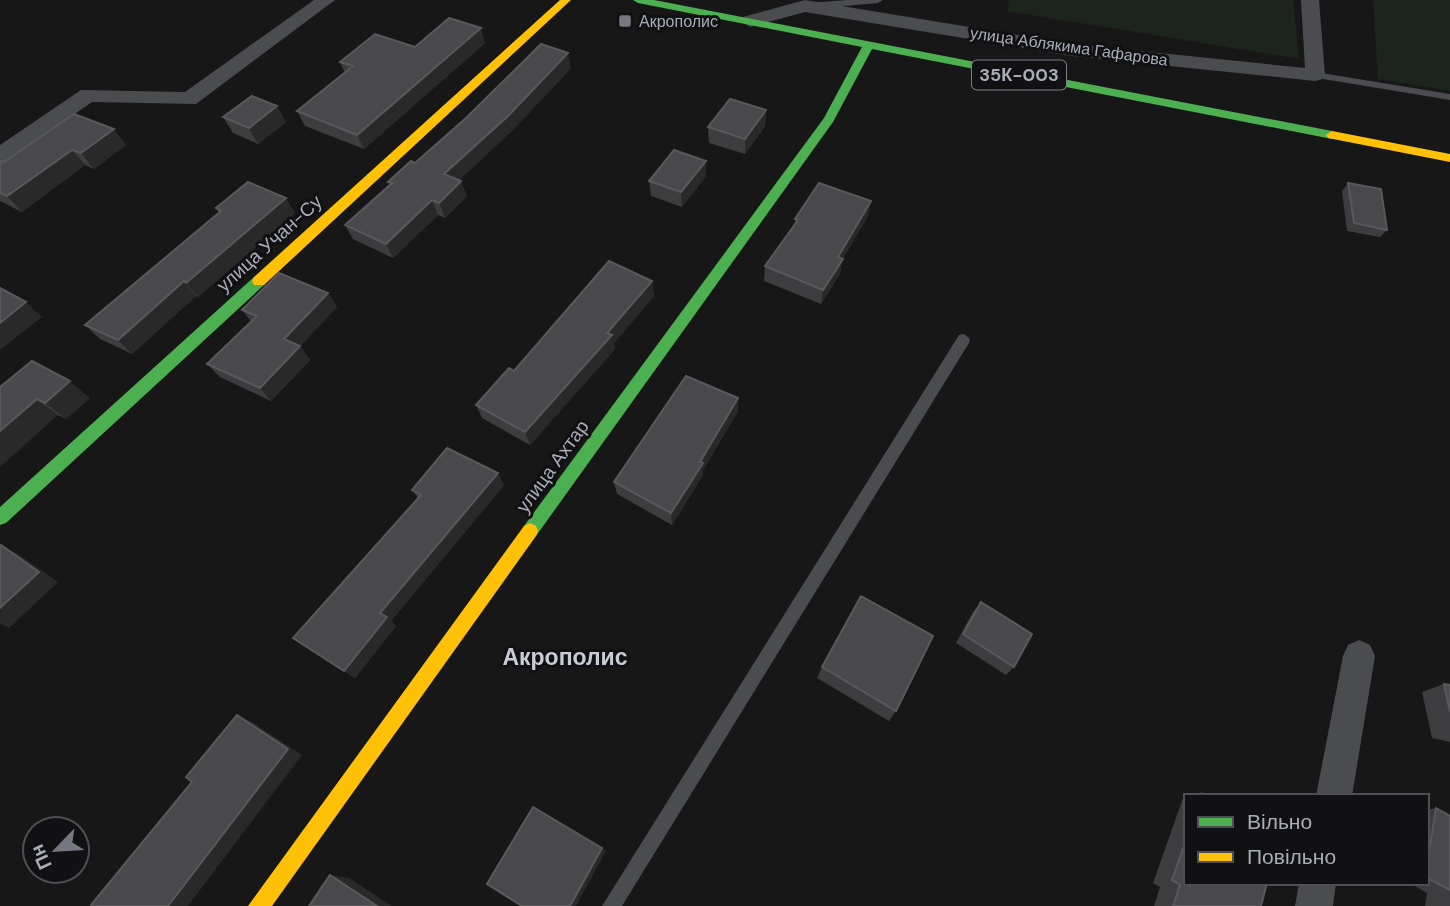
<svg xmlns="http://www.w3.org/2000/svg" width="1450" height="906" font-family="'DM Sans',sans-serif">
  <style>
    .green { fill: #1d241e }
    .lines { fill: none; stroke-linecap: round; stroke-linejoin: round }
    .lane { fill: #4b4c50; fill-rule: evenodd }
    .street { fill: #4b4c50; fill-rule: evenodd }
    .fast { fill: #4caf50; fill-rule: evenodd }
    .slow { fill: #ffc107; fill-rule: evenodd }
    .wall { fill: #3d3d3f }
    .shaded-wall { fill: #29292a }
    .building { fill: #49494c; stroke: #58595d; stroke-width: 2 }
    .poi-dot { fill: #757880; stroke: #111113; stroke-width: 2.5 }
    .labels { text-anchor: middle; stroke-width: 6; stroke-linejoin: round; paint-order: stroke }
    .far-poi-label { font-size: 16px; fill: #a8adb8; stroke: #111113; text-anchor: start }
    .far-street-label { font-size: 16px; fill: #a8adb8; stroke: #111113 }
    .shield { fill: #111113; stroke: #7b7e86; stroke-width: 2 }
    .shield-label { font-size: 18px; font-weight: bold; fill: #a8adb8 }
    .street-label { font-size: 19px; fill: #a8adb8; stroke: #111113 }
    .quarter-label { font-size: 23px; font-weight: bold; fill: #c9ccd4; stroke: #111113 }
  </style>
  <rect width="100%" height="100%" fill="#171717"/>
  <path class="green" d="M1009 0H1293L1299 59 1007 11Z
    M1373 0H1450V91L1378 79Z"/>
  <g class="lines">
    <path class="lane" d="M847 0H883L878 3 810 9 805 6 810 3Z
      M1315 72 1450 94V100L1311 77 1310 75Z
      M964 334 970 339 969 343 622 906H602L959 335Z"/>
    <path class="street" d="M314 0H335L196 104 92 102 8 160 0 162V145L81 90 185 92Z
      M805 0 1072 44 1305 68 1301 0H1319L1325 75 1322 79 1315 81 1072 56 805 12 750 27 741 21 743 17Z
      M1359 640 1370 645 1375 656 1352 796H1316L1343 656 1348 645Z
      M1299 883H1336L1333 906H1295Z"/>
    <path class="fast" d="M633 0H654L1332 131 1338 135 1332 139 872 49 833 122 536 536 530 539 524 536 522 531 524 526 824 118 862 47 638 3Z
      M259 276 264 277 266 281 264 285 6 523 0 525V507L254 277Z"/>
    <path class="slow" d="M560 0H571L264 285H254L252 281 254 277Z
      M1332 131 1450 154V162L1328 138 1326 135Z
      M530 523 536 526 538 531 536 536 272 906H248L524 526Z"/>
  </g>
  <path class="wall" d="M485 43 364 149 305 126 297 111 345 73 340 62 415 47Z
    M571 68 512 131 459 180 467 196 445 218 438 215 393 258 353 239 345 225 390 185 388 182 415 163Z
    M766 110 765 126 745 154 709 143 708 127Z
    M74 114 126 145 94 169 85 165 22 212 0 201V162H4Z
    M223 117 286 122 258 144 233 133Z
    M706 176 682 207 651 196 649 181Z
    M1348 183 1387 230 1380 237 1347 231 1342 191Z
    M216 208 295 213 198 297 196 296 132 354 100 339 85 325 219 213Z
    M868 216 842 260 840 274 821 304 764 281 765 266 795 224V219Z
    M652 281 654 296 614 343 615 349 530 445 482 418 476 405 514 371Z
    M328 293 337 307 300 346 310 360 271 401 220 377 207 364 251 321 242 310Z
    M0 387 90 398 66 419Z
    M738 398V411L703 470V475L672 525 617 494 614 482Z
    M504 485 391 621 396 626 355 678 293 638 418 498 412 490Z
    M981 602 1014 667 1006 675 956 643 973 612Z
    M822 667 896 711 889 721 817 678Z
    M1444 684 1450 685V742L1432 738 1422 692Z
    M1202 792 1208 796H1190Z
    M1186 797V883L1261 906H1154L1160 887 1153 883 1183 798Z
    M1436 808 1450 816V906H1425L1427 893 1410 883H1427V810Z"/>
  <path class="shaded-wall" d="M481 28 485 43 364 149 357 135Z
    M568 53 571 68 512 131 450 189 444 174Z
    M277 106 286 122 258 144 249 128Z
    M766 110 765 126 745 154V139Z
    M114 129 126 145 94 169 81 153Z
    M72 150 85 165 22 212 7 196Z
    M706 161V176L682 207 681 192Z
    M461 181 467 196 445 218 439 203Z
    M286 198 295 213 198 297 186 283Z
    M432 200 438 215 393 258 386 244Z
    M871 201 868 216 842 260 840 274 821 304 823 290 838 257Z
    M184 281 196 296 132 354 118 340Z
    M652 281 654 296 614 343 615 349 530 445 525 432 607 333Z
    M328 293 337 307 300 346 310 360 271 401 260 388 284 339Z
    M26 302 42 317 0 350V323Z
    M70 381 90 398 66 419 45 403Z
    M738 398V411L703 470V475L672 525 671 513Z
    M37 399 58 415 0 467V431Z
    M498 473 504 485 391 621 396 626 355 678 344 671 380 613Z
    M1 545 21 556 58 582 9 628 0 624Z
    M237 715 252 722 302 755 188 906H168Z
    M602 848 606 851 576 906H570Z
    M330 875 349 878 392 906H377Z"/>
  <path class="building" d="M449 18 481 28 357 135 297 111 353 66 340 62 375 34 415 47Z
    M541 44 568 53 508 116 444 174 461 181 439 203 432 200 386 244 345 225 392 183 388 182 411 161 415 163 466 118Z
    M252 96 277 106 249 128 223 117Z
    M730 99 766 110 745 139 708 127Z
    M74 114 114 129 81 153 72 150 7 196 0 193V162L2 161 4 162Z
    M674 150 706 161 681 192 649 181Z
    M248 182 286 198 186 283 184 281 118 340 85 325 221 211 216 208Z
    M819 183 871 201 838 257 843 259 823 290 765 266 798 220 795 219Z
    M1348 183 1381 189 1387 230 1354 223Z
    M609 261 652 281 607 333 612 335 525 432 476 405 509 368 514 371Z
    M279 273 328 293 284 339 300 346 260 388 207 364 257 316 242 310Z
    M0 288 26 302 0 323Z
    M32 361 70 381 45 403 37 399 0 431V387Z
    M686 376 738 398 700 462 703 463 671 513 614 482Z
    M447 448 498 473 380 613 387 617 344 671 293 638 421 495 412 490Z
    M1 545 39 572 0 608V546Z
    M861 596 933 636 896 711 822 667Z
    M981 602 1032 634 1014 667 963 634Z
    M1444 684 1450 685V712Z
    M237 715 288 749 168 906H92L91 905 192 782 186 777Z
    M533 807 602 848 570 906H522L487 884Z
    M1436 808 1450 816V890L1427 878V865Z
    M1186 840V883H1267L1261 906H1173L1180 885 1172 880Z
    M330 875 377 906H309Z"/>
  <rect class="poi-dot" x="618" y="14" width="14" height="14" rx="3.5"/>
  <g class="labels">
    <g class="far-poi-label">
      <text x="639" y="27">Акрополис</text>
    </g>
    <g class="far-street-label">
      <text transform="translate(1069 46) rotate(8)" y="6">улица Аблякима Гафарова</text>
    </g>
    <rect class="shield" x="972" y="60.5" width="94" height="29" rx="5"/>
    <g class="shield-label">
      <text x="1019" y="81">35К-003</text>
    </g>
    <g class="street-label">
      <text transform="translate(269 243) rotate(-42)" y="7">улица Учан-Су</text>
      <text transform="translate(552 466) rotate(-54)" y="7">улица Ахтар</text>
    </g>
    <g class="quarter-label">
      <text x="565" y="665">Акрополис</text>
    </g>
  </g>
  <rect x="1184" y="794" width="245" height="91" fill="#111113" stroke="#4d4f55" stroke-width="2"/>
  <rect x="1198" y="817" width="35" height="10" fill="#4caf50" stroke="#4d4f55" stroke-width="2"/>
  <text x="1247" y="829" font-size="21" fill="#a8adb8">Вільно</text>
  <rect x="1198" y="852" width="35" height="10" fill="#ffc107" stroke="#4d4f55" stroke-width="2"/>
  <text x="1247" y="864" font-size="21" fill="#a8adb8">Повільно</text>
  <g transform="translate(56 850) rotate(245)"><circle r="33" fill="#111113" stroke="#4d4f55" stroke-width="2"/>
  <path d="M0-5L12 26L0 18L-12 26Z" fill="#757880"/>
  <text y="-10" font-size="19" font-weight="bold" text-anchor="middle" fill="#a8adb8">Пн</text>
  </g>
</svg>
